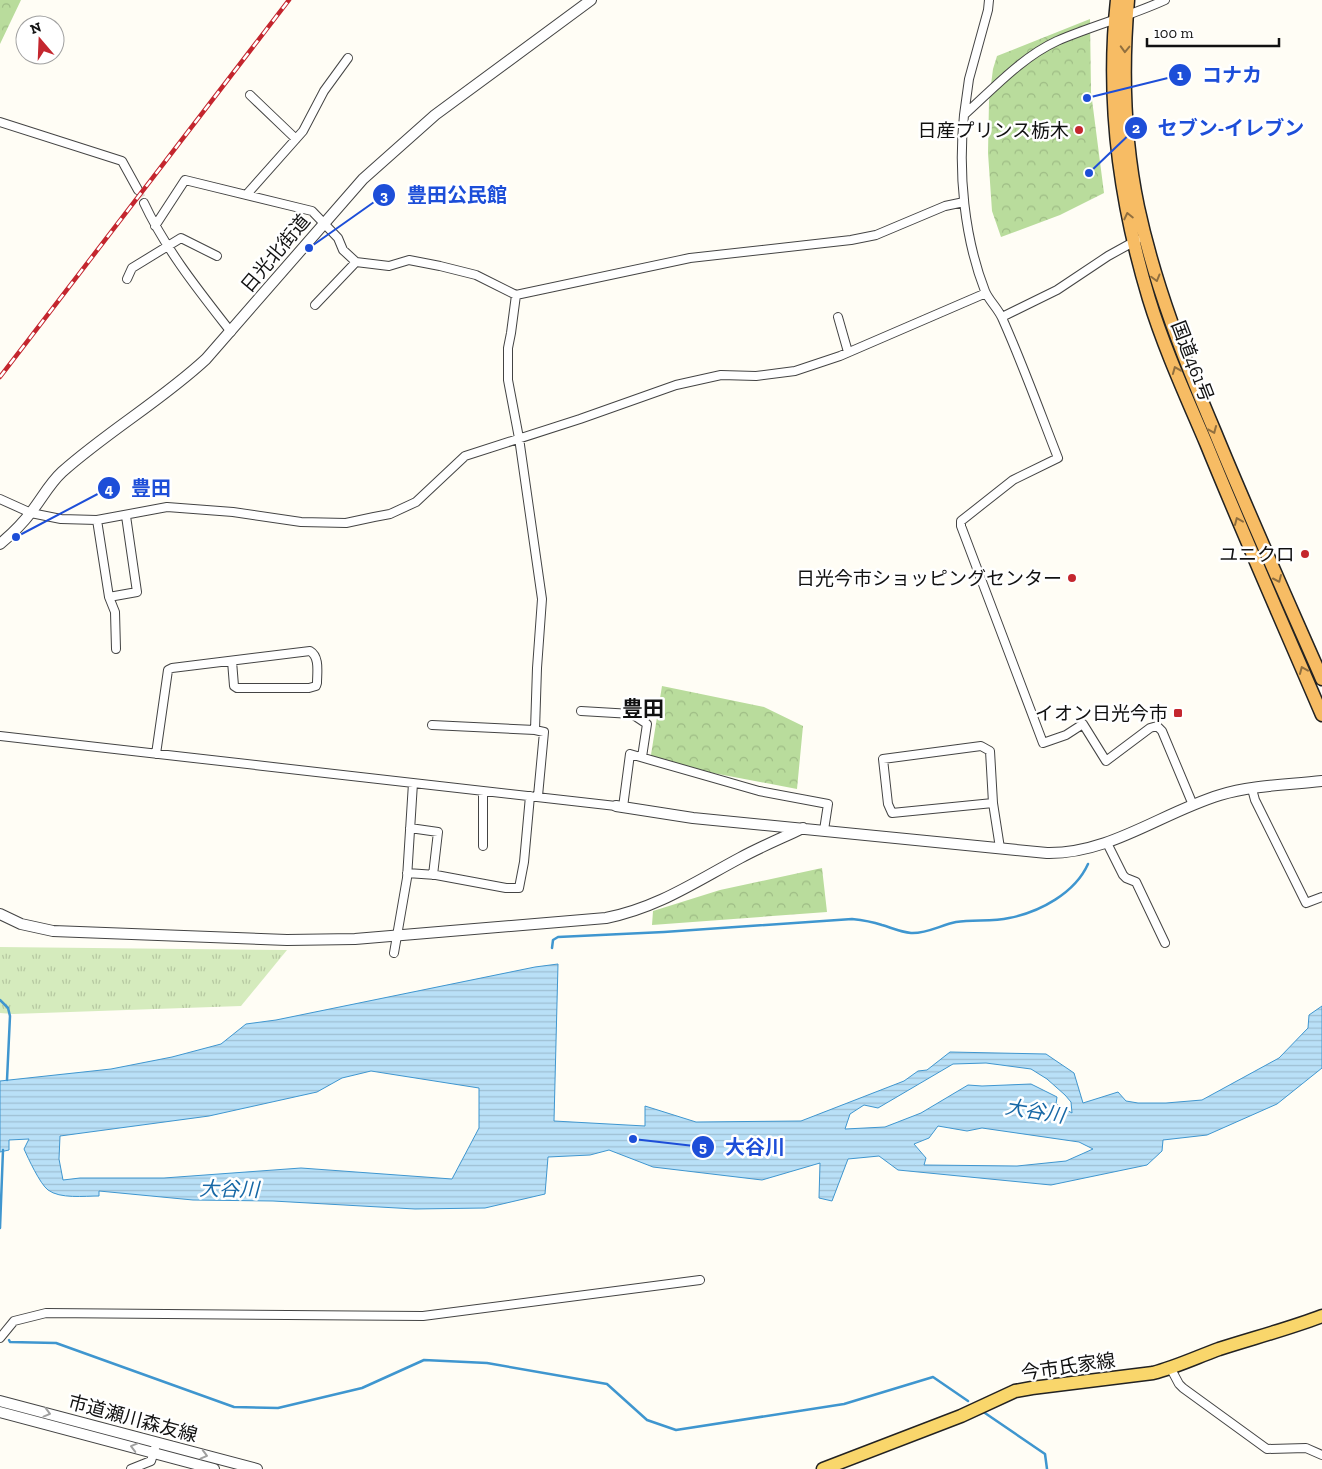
<svg xmlns="http://www.w3.org/2000/svg" width="1322" height="1469" font-family="'Zilla Slab','Noto Sans JP',serif">
  <style>
    .grass { fill: url(#grass-tufts) }
    .forest { fill: url(#forest-crowns) }
    .water { fill: url(#water-rules); stroke: #3f96cf; fill-rule: evenodd }
    .lines { fill: none; stroke-linecap: round; stroke-linejoin: round }
    .stream { stroke: #3f96cf; stroke-width: 2.5 }
    .minor-tunnel { stroke: #dbdad3; stroke-width: 8; stroke-dasharray: 8 4; stroke-linecap: butt }
    .minor-casing { stroke: #444; stroke-width: 10 }
    .tertiary-casing { stroke: #444; stroke-width: 12 }
    .primary-casing { stroke: #222; stroke-width: 15 }
    .trunk-casing { stroke: #222; stroke-width: 15 }
    .minor { stroke: #fff; stroke-width: 8 }
    .tertiary { stroke: #fff; stroke-width: 10 }
    .primary { stroke: #f9d66b; stroke-width: 12 }
    .trunk { stroke: #f7bc64; stroke-width: 12 }
    .rail-casing { stroke: #c4262e; stroke-width: 4.5 }
    .rail { stroke: #fff; stroke-width: 2.5; stroke-dasharray: 8; stroke-linecap: butt }
    .oneway { stroke: #906f3f }
    .oneway2 { stroke: #a0a0a0 }
    .poi-dot { fill: #c4262e; stroke: #fff; stroke-width: 2 }
    .labels { text-anchor: middle; stroke-width: 5; stroke-linejoin: round; paint-order: stroke }
    .poi-label { font-size: 19px; fill: #111; stroke: #fff; text-anchor: end }
    .street-label { font-size: 19px; fill: #111; stroke: #fff }
    .water-label { font-size: 20px; font-style: italic; fill: #1768a6; stroke: #fff }
    .quarter-label { font-size: 21px; font-weight: bold; fill: #111; stroke: #fff }
    .leader { fill: none; stroke: #1d4ed8; stroke-width: 2 }
    .callout-dot { fill: #1d4ed8; stroke: #fff; stroke-width: 2 }
    .mark-label { font-size: 15px; text-anchor: middle; font-weight: bold; fill: #fff }
    .callout-label { font-size: 20px; text-anchor: middle; font-weight: bold; fill: #1d4ed8; stroke: #fff; stroke-width: 5; stroke-linejoin: round; paint-order: stroke }
  </style>
  <defs>
    <pattern id="grass-tufts" width="24" height="20" patternUnits="userSpaceOnUse" patternTransform="scale(1.25)"><rect width="24" height="20" fill="#d5ebbd"/><path d="M3 7l-1-3M5 7V3M7 7l1-3M15 17l-1-3M17 17v-4M19 17l1-3" fill="none" stroke="#b6c8a1"/></pattern>
    <pattern id="forest-crowns" width="20" height="18" patternUnits="userSpaceOnUse" patternTransform="scale(1.25)"><rect width="20" height="18" fill="#b9dc9c"/><path d="M2 6a3 3 0 1 1 6 0M12 15a3 3 0 1 1 6 0" fill="none" stroke="#9ebc85"/></pattern>
    <pattern id="water-rules" width="6" height="5" patternUnits="userSpaceOnUse" patternTransform="scale(1.25)"><rect width="6" height="5" fill="#b9e0f7"/><path d="M0 2.5h6" fill="none" stroke="#9ebfd3"/></pattern>
  </defs>
  <rect width="100%" height="100%" fill="#fffdf5"/>
  <path class="grass" d="M0 947 287 950 241 1006 13 1014 0 1013Z"/>
  <path class="forest" d="M0 0H21L0 44Z
    M1090 19 1091 92 1104 193 1060 215 1001 237 992 211 988 153 989 101 993 69 997 56Z
    M662 686 764 707 803 726 797 789 650 761Z
    M822 868 827 912 652 925 653 911 720 890Z"/>
  <path class="water" d="M558 964 554 1121 645 1126V1106L696 1122 801 1121 904 1081 918 1071 927 1070 950 1052 1046 1054 1074 1073 1083 1103 1118 1092 1126 1101 1138 1103H1166L1202 1100 1279 1058 1308 1028 1309 1015 1322 1006V1068L1277 1104 1207 1135 1163 1140 1162 1151 1147 1165 1051 1185 898 1170 879 1156 848 1159 832 1201 819 1198 820 1163 762 1180 653 1167 609 1150 590 1155 548 1157 545 1194 485 1208 415 1209 273 1201 193 1200 99 1191V1196C84 1196 60 1199 48 1190 40 1184 28 1158 24 1149L29 1139 9 1140V1150L0 1152V1081L111 1069 172 1057 221 1044 246 1024 276 1020 535 967ZM986 1063 1031 1069 1047 1079 1065 1095 1071 1102 1072 1113 1056 1104 1057 1097 1031 1084 982 1086 968 1085 921 1113 885 1127 845 1129 850 1114 864 1105 878 1108 953 1064ZM371 1071 479 1088V1128L452 1179 301 1168 164 1178H80L63 1180 59 1159 60 1136 209 1116 317 1092 342 1078ZM938 1126 967 1131 982 1128 1079 1142 1093 1149 1066 1161 1017 1166 924 1165 926 1158 914 1144 929 1138Z"/>
  <g class="lines">
    <path class="stream" d="M552 948 553 940 558 937 664 932 852 919C862 920 873 922 882 925 892 928 901 932 911 933 926 934 941 925 956 922 973 919 992 922 1009 918 1040 912 1075 893 1088 864
      M0 1000 8 1008 10 1016 7 1080
      M0 1228 3 1150
      M9 1340 10 1342 56 1343 234 1407 278 1408 362 1388 424 1360 487 1363 607 1384 647 1420 676 1430 844 1404 933 1377 968 1401
      M982 1411 1045 1454 1047 1469"/>
    <path class="minor-tunnel" d="M138 190 144 203"/>
    <g class="minor-casing">
      <path id="minor" d="M1165 0C1130 16 1092 26 1057 41 1022 57 993 89 964 115 958 172 964 237 985 291 989 301 999 309 1003 320 1023 365 1040 412 1058 458L1013 480 961 521V526L1043 743 1066 735 1083 724 1106 761 1150 728 1157 726 1162 731 1193 805
        M250 95 296 139
        M964 115 969 79 988 10 989 0
        M0 122 122 161 138 190
        M247 194 303 131 324 91 348 58
        M144 203C166 250 199 291 231 332
        M155 226 185 180 312 211 338 238 343 250 356 262 389 266 409 260 440 266 476 275 516 295 690 258 851 240 876 235 945 206 964 202
        M127 279 132 268 181 238 217 256
        M516 295 511 333 508 348V380L519 438 542 599 537 668 535 730 544 732 538 796
        M315 305 356 262
        M838 317 848 352
        M1002 317 1057 290 1108 256 1137 240
        M0 499 31 513 61 519 97 520 167 507 233 512 301 522 346 523 374 517 390 514 416 502 465 456 580 419 676 385 721 375 756 376 795 371 840 356 986 293
        M97 520 109 597 115 612 116 649
        M109 597 137 592 126 516
        M581 711 632 714 647 724 642 757
        M432 725 535 730
        M0 736 616 806
        M156 754 168 670 172 668 310 651C320 657 317 672 317 683L316 686 309 688H237L234 686 232 661
        M1252 789 1255 800 1306 903 1322 897
        M993 803 892 813 888 804 883 759 981 746 990 751 993 803 1000 848
        M623 807 630 754 759 791 828 804 824 830
        M410 828 438 832 433 875
        M1107 843 1123 875 1126 878 1136 882 1165 943
        M483 846V791
        M407 873 436 875 506 888H519L524 862 530 796
        M394 953 407 878 413 783
        M0 1338 14 1321 46 1313 423 1316 700 1280
        M1171 1369 1179 1384 1183 1388 1267 1449 1306 1448 1322 1455
        M131 1469 151 1461 155 1448"/>
    </g>
    <g class="tertiary-casing">
      <path id="tertiary" d="M0 544C12 534 23 523 32 511 42 498 50 483 62 472 108 431 162 400 206 359L363 179 435 115 591 0
        M616 806 693 818 1047 853C1110 854 1161 813 1220 795 1252 785 1288 785 1322 781
        M0 914 21 924 53 931 287 940 355 939 606 918C657 908 695 882 740 858 760 847 782 838 803 828
        M0 1401 257 1469
        M0 1412 214 1469"/>
    </g>
    <g class="primary-casing">
      <path id="primary" d="M823 1469 961 1416 1015 1391 1032 1388 1153 1373C1176 1367 1197 1357 1219 1349 1253 1338 1288 1329 1322 1316"/>
    </g>
    <g class="trunk-casing">
      <path id="trunk" d="M1117 0C1106 100 1120 203 1149 299 1164 348 1186 396 1206 443 1243 534 1283 624 1322 715
        M1128 0C1122 68 1124 140 1138 207 1155 286 1184 359 1215 432 1249 515 1286 597 1322 679"/>
    </g>
    <use href="#minor" class="minor"/>
    <use href="#tertiary" class="tertiary"/>
    <use href="#primary" class="primary"/>
    <use href="#trunk" class="trunk"/>
    <g class="rail-casing">
      <path id="rail" d="M0 377 289 0"/>
    </g>
    <use href="#rail" class="rail"/>
  </g>
  <defs><path id="oneway-chevron" d="M-2-3.5L2.5 0L-2 3.5" fill="none" stroke-width="1.6" stroke-linecap="round" stroke-linejoin="round" transform="scale(1.25)"/></defs>
  <g class="oneway">
    <use href="#oneway-chevron" transform="translate(1125 49) rotate(92)"/>
    <use href="#oneway-chevron" transform="translate(1128 216) rotate(-103)"/>
    <use href="#oneway-chevron" transform="translate(1156 278) rotate(75)"/>
    <use href="#oneway-chevron" transform="translate(1176 370) rotate(-112)"/>
    <use href="#oneway-chevron" transform="translate(1213 430) rotate(67)"/>
    <use href="#oneway-chevron" transform="translate(1238 521) rotate(-113)"/>
    <use href="#oneway-chevron" transform="translate(1278 579) rotate(66)"/>
    <use href="#oneway-chevron" transform="translate(1303 670) rotate(-113)"/>
  </g>
  <g class="oneway2">
    <use href="#oneway-chevron" transform="translate(47 1413) rotate(15)"/>
    <use href="#oneway-chevron" transform="translate(134 1447) rotate(-165)"/>
    <use href="#oneway-chevron" transform="translate(204 1455) rotate(15)"/>
  </g>
  <g class="poi-dot">
    <circle cx="1079" cy="130" r="5"/>
    <circle cx="1305" cy="554" r="5"/>
    <circle cx="1072" cy="578" r="5"/>
    <rect x="1173" y="708" width="10" height="10" rx="2.5"/>
  </g>
  <g class="labels">
    <g class="poi-label">
      <text x="1069" y="137">日産プリンス栃木</text>
      <text x="1295" y="561">ユニクロ</text>
      <text x="1062" y="585">日光今市ショッピングセンター</text>
      <text x="1168" y="720">イオン日光今市</text>
    </g>
    <g class="street-label">
      <text transform="translate(275 253) rotate(-50)" y="7">日光北街道</text>
      <text transform="translate(1193 361) rotate(69)" y="7">国道461号</text>
      <text transform="translate(1068 1366) rotate(-8)" y="7">今市氏家線</text>
      <text transform="translate(133 1418) rotate(15)" y="7">市道瀬川森友線</text>
    </g>
    <g class="water-label">
      <text transform="translate(1035 1111) rotate(9)" y="7">大谷川</text>
      <text transform="translate(229 1189) rotate(1)" y="7">大谷川</text>
    </g>
    <g class="quarter-label">
      <text x="643" y="716">豊田</text>
    </g>
  </g>
  <path class="leader" d="M1087 98L1180 75M1089 173L1136 128M309 248L384 195M16 537L109 488M633 1139L703 1147"/>
  <g class="callout-dot">
    <circle cx="1087" cy="98" r="5"/>
    <circle cx="1089" cy="173" r="5"/>
    <circle cx="309" cy="248" r="5"/>
    <circle cx="16" cy="537" r="5"/>
    <circle cx="633" cy="1139" r="5"/>
    <circle cx="1180" cy="75" r="12"/>
    <circle cx="1136" cy="128" r="12"/>
    <circle cx="384" cy="195" r="12"/>
    <circle cx="109" cy="488" r="12"/>
    <circle cx="703" cy="1147" r="12"/>
  </g>
  <g class="mark-label">
    <text x="1180" y="80">1</text>
    <text x="1136" y="133">2</text>
    <text x="384" y="201">3</text>
    <text x="109" y="494">4</text>
    <text x="703" y="1152">5</text>
  </g>
  <g class="callout-label">
    <text x="1232" y="82">コナカ</text>
    <text x="1231" y="135">セブン-イレブン</text>
    <text x="457" y="202">豊田公民館</text>
    <text x="151" y="495">豊田</text>
    <text x="755" y="1154">大谷川</text>
  </g>
  <g transform="translate(40 40) rotate(341)"><circle r="24" fill="#ffffff" stroke="#a0a0a0"/>
  <path d="M0-4L9 19L0 12L-9 19Z" fill="#c4262e"/>
  <text y="-8" font-size="14" font-weight="bold" text-anchor="middle" fill="#111111">N</text>
  </g>
  <path d="M1147 38v8h132v-8" fill="none" stroke="#111111" stroke-width="2.5"/>
  <text x="1154" y="38" font-size="15" fill="#111111" stroke="#ffffff" stroke-width="4" paint-order="stroke">100 m</text>
</svg>
